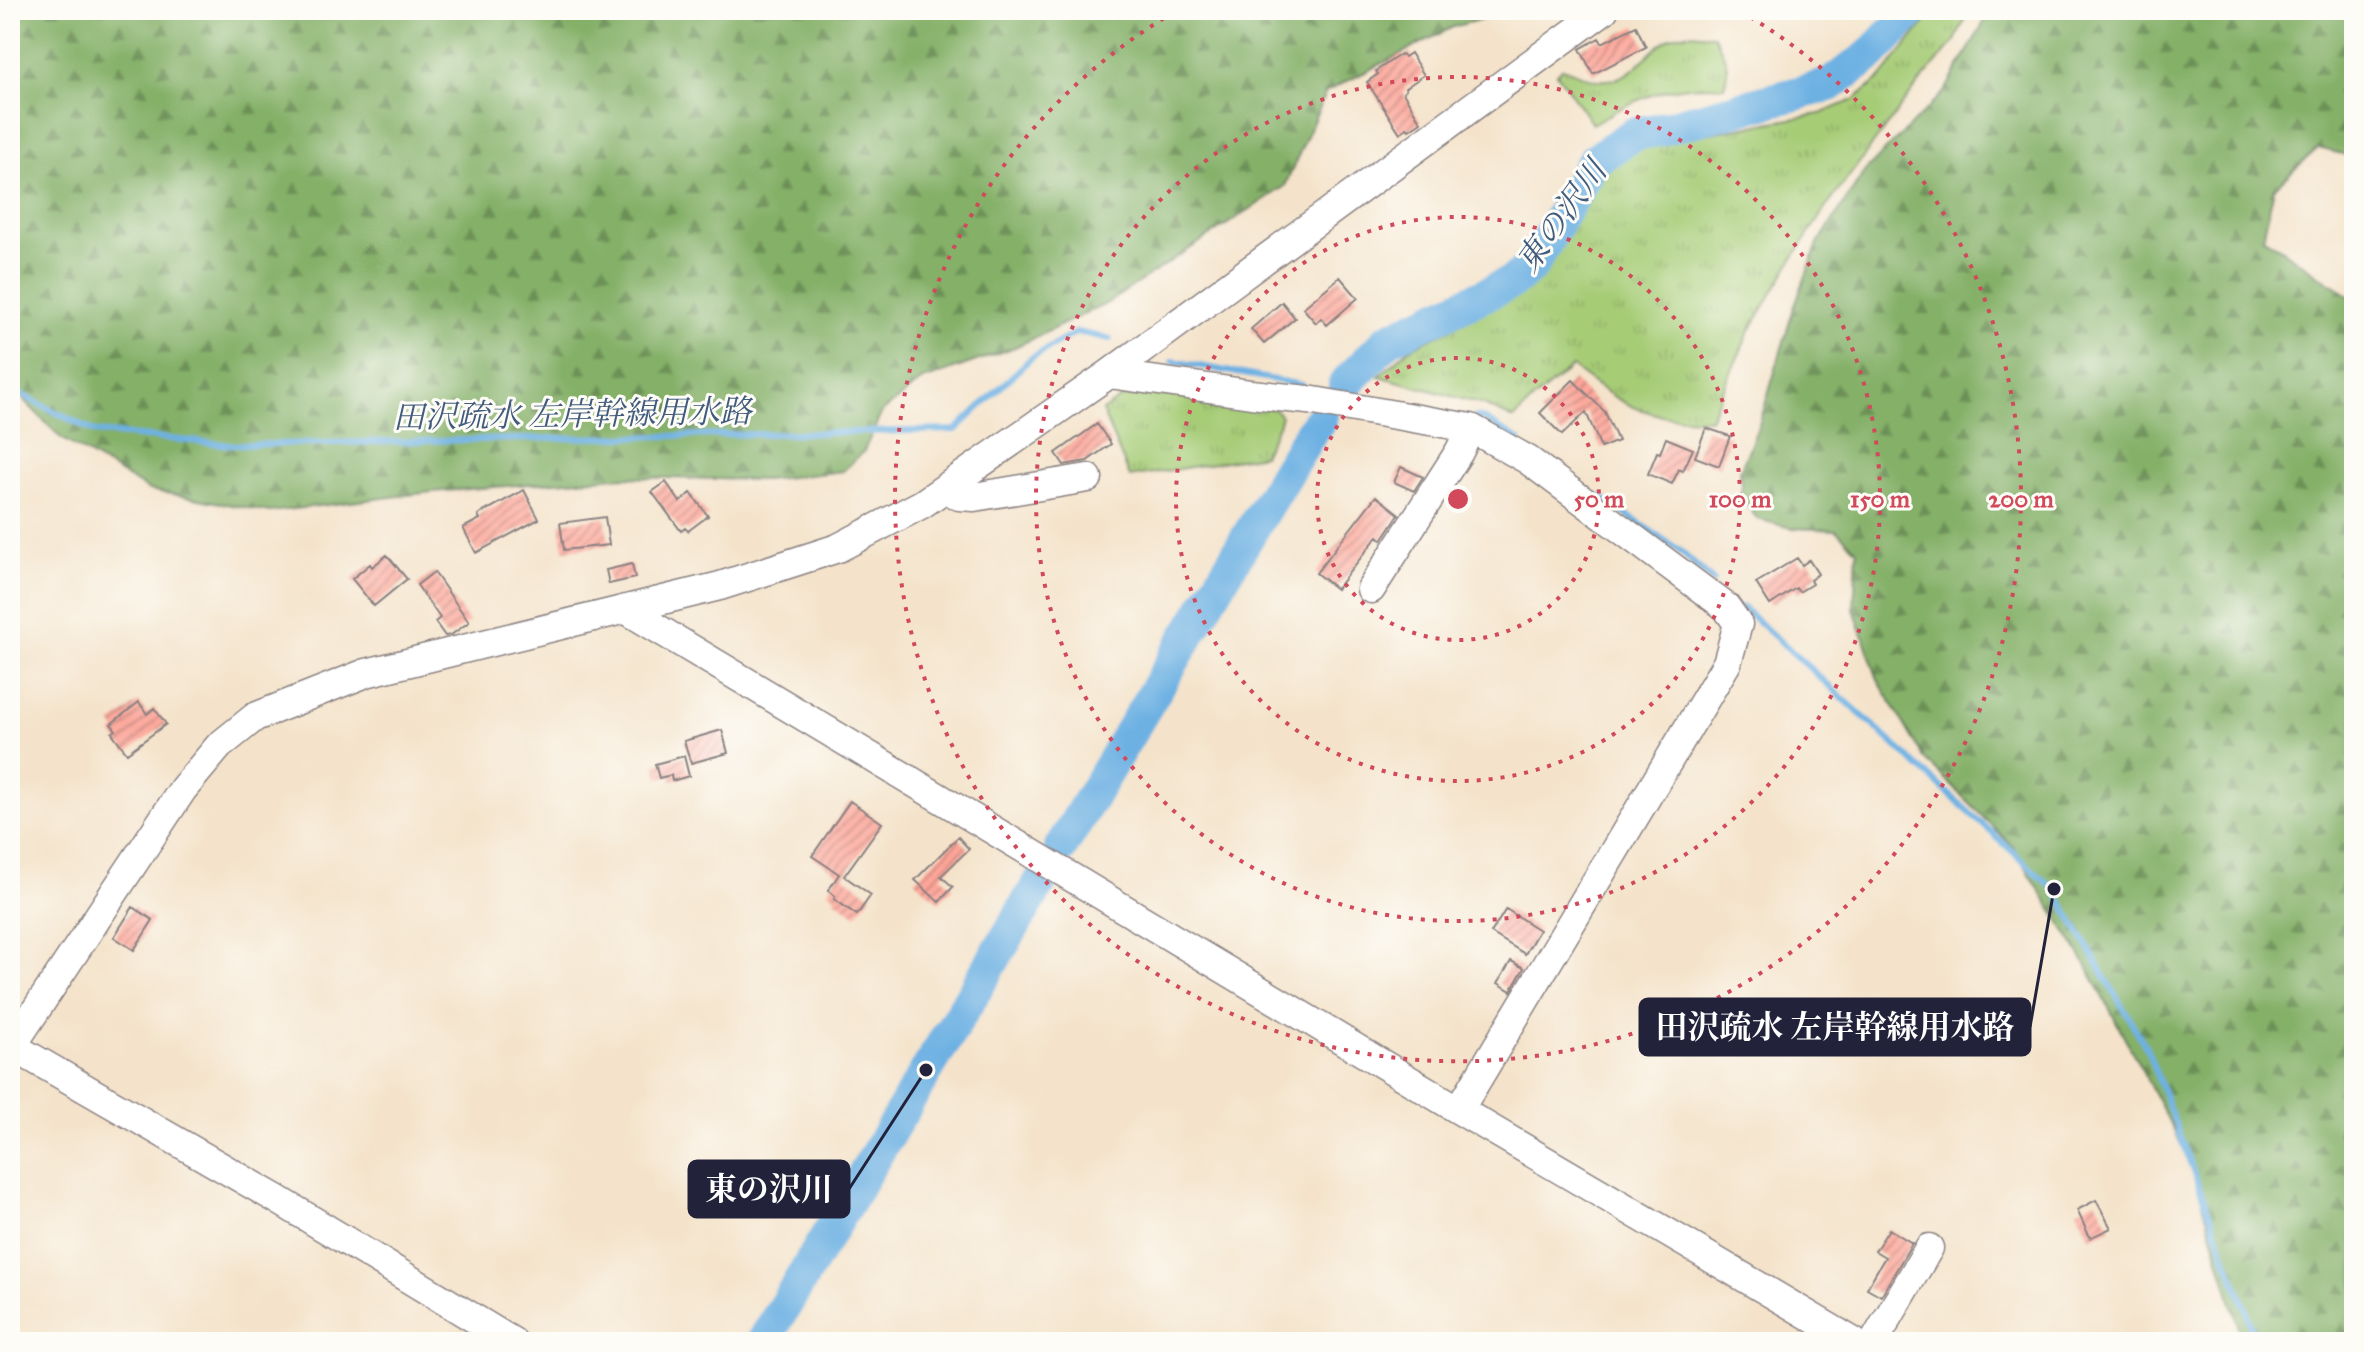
<svg xmlns="http://www.w3.org/2000/svg" width="2364" height="1352" font-family="'IM FELL Great Primer','Noto Serif JP',serif">
  <style>
    .grass { fill: url(#grass-tufts); stroke: #647758; stroke-width: 2 }
    .forest { fill: url(#forest-firs); stroke: #536951; stroke-width: 2 }
    .lines { fill: none; stroke-linecap: round; stroke-linejoin: round }
    .stream { stroke: #6db1e3; stroke-width: 6 }
    .river { stroke: #6db1e3; stroke-width: 34 }
    .building { fill: url(#building-hatch) }
    .minor-casing { stroke: #8b8282; stroke-width: 31 }
    .minor { stroke: #fff; stroke-width: 28 }
    .ring { fill: none; stroke: #d1495b; stroke-width: 4; stroke-dasharray: 4 8 }
    .labels { text-anchor: middle; stroke-width: 6; stroke-linejoin: round; paint-order: stroke }
    .water-label { font-size: 32px; font-style: italic; fill: #405b7e; stroke: #fdfcf7 }
    .centre { fill: #d1495b; stroke: #fdfcf7; stroke-width: 4 }
    .ring-label { font-size: 24px; text-anchor: middle; font-weight: bold; fill: #d1495b; stroke: #fdfcf7; stroke-width: 6; stroke-linejoin: round; paint-order: stroke }
    .leader { fill: none; stroke: #22223b; stroke-width: 3 }
    .callout-dot { fill: #22223b; stroke: #fdfcf7; stroke-width: 3 }
    .callout { fill: #22223b; stroke: #22223b; stroke-width: 3 }
    .callout-label { font-size: 32px; text-anchor: middle; font-weight: bold; fill: #fff }
  </style>
  <defs>
    <pattern id="grass-tufts" width="24" height="20" patternUnits="userSpaceOnUse" patternTransform="scale(2)"><rect width="24" height="20" fill="#a6cc76"/><path d="M3 7l-1-3M5 7V3M7 7l1-3M15 17l-1-3M17 17v-4M19 17l1-3" fill="none" stroke="#8faf67"/></pattern>
    <pattern id="forest-firs" width="22" height="20" patternUnits="userSpaceOnUse" patternTransform="scale(2)"><rect width="22" height="20" fill="#84b067"/><path d="M5 1l3.5 6h-7zM16 11l3.5 6h-7z" fill="#6c8f56"/></pattern>
    <pattern id="building-hatch" width="6" height="6" patternUnits="userSpaceOnUse" patternTransform="scale(2)"><rect width="6" height="6" fill="#fda699"/><path d="M-1 1l2-2M0 6l6-6M5 7l2-2" fill="none" stroke="#cc877e"/></pattern>
  </defs>
  <rect width="100%" height="100%" fill="#fdfcf7"/>
  <filter id="ink" filterUnits="userSpaceOnUse"><feTurbulence type="fractalNoise" baseFrequency=".0125" numOctaves="2"/><feDisplacementMap in="SourceGraphic" scale="16" xChannelSelector="R" yChannelSelector="G"/><feConvolveMatrix kernelMatrix="1 2 1 2 8 2 1 2 1" color-interpolation-filters="sRGB"/></filter>
  <filter id="wash" filterUnits="userSpaceOnUse"><feTurbulence type="fractalNoise" baseFrequency=".006" numOctaves="4" result="noise"/><feDisplacementMap in="SourceGraphic" scale="32" xChannelSelector="R" yChannelSelector="G"/><feGaussianBlur stdDeviation="1.8" result="paint"/><feColorMatrix in="noise" values="0 0 0 0 0 0 0 0 0 0 0 0 0 0 0 0 0 1.4 0 .05"/><feComposite in="paint" operator="in"/></filter>
  <g filter="url(#wash)">
    <rect width="100%" height="100%" fill="#f4e3ca"/>
    <path class="grass" d="M1936 10H1969L1955 41 1915 88 1824 210 1794 257 1750 330 1710 419C1643 419 1624 406 1572 367L1534 399 1514 419 1484 405 1379 376 1409 349 1515 297 1530 286 1551 264 1590 190 1606 170 1629 152 1664 141 1820 114 1854 100 1880 79 1921 27Z
      M1690 33 1713 35C1723 51 1732 68 1724 86 1710 86 1694 86 1680 88 1647 93 1620 108 1592 124L1557 73 1562 68C1574 71 1587 79 1598 80 1635 84 1644 50 1672 37 1677 34 1684 34 1690 33Z
      M1153 393 1275 409 1281 416 1278 425 1263 455 1130 477 1102 411 1121 398Z"/>
    <path class="forest" d="M10 10H1514L1453 27 1326 92 1285 186 1106 304 1015 347 921 381 882 412 864 451 843 471 765 480 617 477 432 492 270 512 149 490 61 438 10 386Z
      M1991 10H2354V157L2318 148 2274 188 2263 237 2354 299V1342H2243L2192 1165 2086 964 2013 847 1924 758 1878 680 1854 609 1857 550 1836 530 1791 528 1757 519 1742 497 1740 471 1760 422 1794 307 1818 244 1865 171 1945 91Z"/>
    <g class="lines">
      <path class="stream" d="M1173 361 1302 385
        M10 389 95 432 232 445 956 430 1031 358 1077 332 1110 339
        M1476 417 1484 419 1519 440
        M1600 497 1679 550 1713 581
        M1742 607 2054 889 2146 1047 2248 1315 2255 1342"/>
      <path class="river" d="M1345 384 1389 339 1512 282 1532 266 1593 161 1634 134 1657 130 1830 85 1872 54 1913 10
        M1061 847 1310 433 1321 419
        M763 1342 1042 879"/>
    </g>
    <g id="blocks">
      <path class="building" d="M1636 26 1646 47 1593 74 1580 49 1599 38 1602 43Z
        M1410 53 1424 75 1405 88 1406 90 1403 93 1421 122 1409 130 1407 128 1400 133 1367 82 1378 74 1376 71 1401 54 1404 57Z
        M1340 277 1358 298 1327 325 1321 318 1316 323 1303 308Z
        M1282 302 1295 318 1264 344 1251 329Z
        M1573 380 1605 412 1618 441 1601 448 1586 412 1562 435 1540 413Z
        M1097 424 1111 444 1087 461 1064 465 1056 453Z
        M1706 428 1730 436 1719 466 1695 457Z
        M1666 438 1693 449 1683 471 1679 469 1672 484 1648 474 1657 452 1660 453Z
        M1401 467 1423 477 1414 491 1394 482Z
        M666 482 680 502 691 493 708 516 688 531 685 528 681 531 652 492Z
        M524 490 539 519 476 553 463 528 480 519 478 515Z
        M1376 496 1399 514 1382 540 1378 536 1336 589 1316 573Z
        M605 517 609 545 564 550 560 523Z
        M387 555 407 579 374 606 352 579 370 564 372 567Z
        M1797 558 1802 565 1809 560 1818 574 1810 580 1812 584 1799 592 1796 588 1770 605 1756 583Z
        M632 564 635 578 609 584 606 570Z
        M434 572 469 622 451 635 445 636 435 622 440 618 417 585Z
        M139 702 147 714 154 708 166 724 127 753 112 733 116 730 111 724Z
        M722 730 728 753 691 763 684 741Z
        M684 756 689 776 672 781 671 775 659 778 655 764Z
        M850 801 882 823 844 876 871 895 857 915 834 899 835 896 828 891 839 874 812 856Z
        M958 837 969 849 941 876 953 887 939 902 915 880Z
        M133 907 153 920 134 950 114 937Z
        M1506 909 1539 930 1525 954 1491 933Z
        M1511 961 1524 968 1511 991 1498 983Z
        M2096 1200 2111 1228 2090 1238 2077 1210Z
        M1889 1229 1912 1243 1881 1296 1867 1288 1885 1257 1875 1251Z"/>
    </g>
  </g>
  <g filter="url(#ink)">
    <use href="#blocks" fill-opacity="0" stroke="#8b8282" stroke-width="2"/>
    <g class="lines">
      <g class="minor-casing">
        <path id="minor" d="M1109 374 1251 394 1308 400 1471 428 1528 460 1726 607 1738 624 1727 663 1459 1110
          M946 488 959 496 974 497 1088 478
          M1371 589 1459 452 1471 428
          M625 609 1459 1110 1854 1342
          M10 1045 277 1199 513 1342
          M10 1049 183 789 219 746 255 717 366 673 720 586 838 548 922 504 1109 374 1604 10
          M1874 1342 1929 1248"/>
      </g>
      <use href="#minor" class="minor"/>
    </g>
  </g>
  <g class="ring">
    <circle cx="1458" cy="499" r="141"/>
    <circle cx="1458" cy="499" r="282"/>
    <circle cx="1458" cy="499" r="422"/>
    <path d="M1740 11A563 563 0 1 1 1176 11"/>
  </g>
  <g class="labels">
    <g class="water-label">
      <text transform="translate(1561 216) rotate(-54)" y="11">東の沢川</text>
      <text transform="translate(572 414) rotate(-1)" y="11">田沢疏水 左岸幹線用水路</text>
    </g>
  </g>
  <circle cx="1458" cy="499" r="12" class="centre"/>
  <g class="ring-label">
    <text x="1599" y="507">50 m</text>
    <text x="1740" y="507">100 m</text>
    <text x="1880" y="507">150 m</text>
    <text x="2021" y="507">200 m</text>
  </g>
  <path class="leader" d="M2054 889L2030 1027M926 1070L849 1189"/>
  <g class="callout-dot">
    <circle cx="2054" cy="889" r="8"/>
    <circle cx="926" cy="1070" r="8"/>
  </g>
  <g class="callout">
    <rect x="1640" y="999" width="390" height="56" rx="8"/>
    <rect x="689" y="1161" width="160" height="56" rx="8"/>
  </g>
  <g class="callout-label">
    <text x="1835" y="1038">田沢疏水 左岸幹線用水路</text>
    <text x="769" y="1200">東の沢川</text>
  </g>
  <rect width="2364" height="1352" fill="none" stroke="#fdfcf7" stroke-width="40"/>
</svg>
